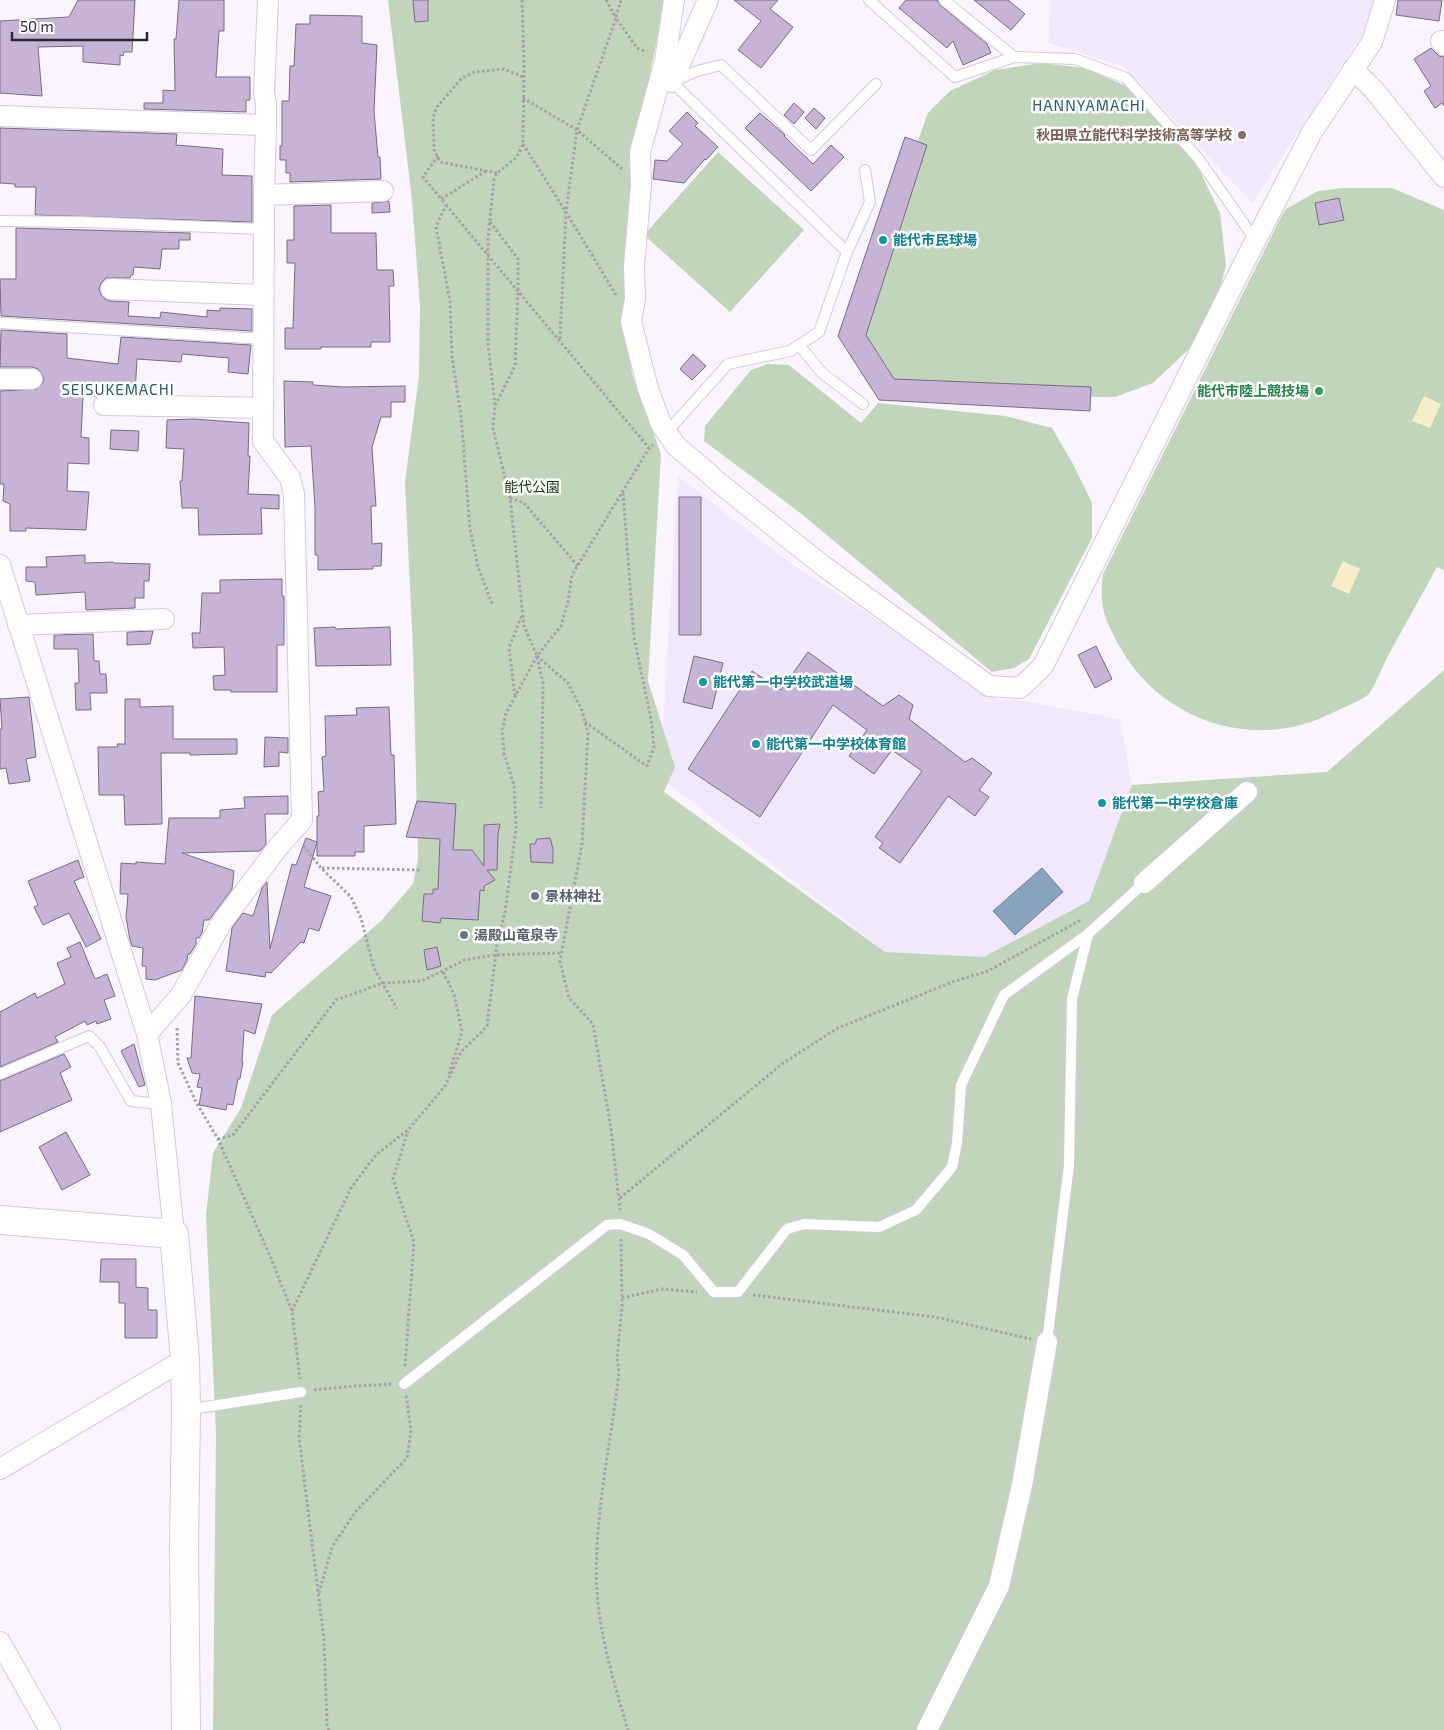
<svg xmlns="http://www.w3.org/2000/svg" width="1444" height="1730" font-family="'Exo 2','Noto Sans JP',sans-serif">
  <style>
    .industrial { fill: #f2e8fd }
    .green { fill: #c0d5ba }
    .sand { fill: #f7edc8 }
    .water { fill: #8aa3c1; stroke: #6e7e95 }
    .building { fill: #c7b3d5; stroke: #786c81 }
    .lines { fill: none; stroke-linecap: round; stroke-linejoin: round }
    .lane-casing { stroke: #d6c7de; stroke-width: 12 }
    .street-casing { stroke: #d6c7de; stroke-width: 22 }
    .secondary-casing { stroke: #d6c7de; stroke-width: 30 }
    .path { stroke: #a6a0a9; stroke-width: 3; stroke-dasharray: 2.5 2.5; stroke-linecap: butt }
    .lane { stroke: #fff; stroke-width: 10 }
    .street { stroke: #fff; stroke-width: 20 }
    .secondary { stroke: #fff; stroke-width: 28 }
    .education-dot { fill: #8d6e63; stroke: #fff; stroke-width: 2 }
    .culture-dot { fill: #0f9aa8; stroke: #fff; stroke-width: 2 }
    .leisure-dot { fill: #2e9e5b; stroke: #fff; stroke-width: 2 }
    .worship-dot { fill: #6b7280; stroke: #fff; stroke-width: 2 }
    .labels { text-anchor: middle; stroke-width: 5; stroke-linejoin: round; paint-order: stroke }
    .education-label { font-size: 14px; font-weight: bold; fill: #785e54; stroke: #fff; text-anchor: end }
    .culture-label { font-size: 14px; font-weight: bold; fill: #0d838f; stroke: #fff; text-anchor: start }
    .leisure-label { font-size: 14px; font-weight: bold; fill: #27864d; stroke: #fff; text-anchor: end }
    .park-label { font-size: 14px; fill: #193b0d; stroke: #fff }
    .worship-label { font-size: 14px; font-weight: bold; fill: #5b616d; stroke: #fff; text-anchor: start }
    .neighbourhood-label { font-size: 15px; letter-spacing: 1px; fill: #245f61; stroke: #fff }
  </style>
  <rect width="100%" height="100%" fill="#faf4fe"/>
  <path class="industrial" d="M1051 0H1377L1373 18 1252 203 1123 66 1048 43Z
    M678 476 790 563 1001 701 1013 699 1120 719 1132 785 1089 901 985 957 885 952 660 777Z"/>
  <path class="green" d="M388 0H665L634 154 626 324 632 374 661 454 648 681 675 767 664 792 885 952 984 957 1089 901 1132 785 1327 772 1444 670V1730H213L216 1434 206 1215 213 1153 241 1108 272 1015 381 921 413 884 418 859 413 649 405 482 419 376 420 306 412 200Z
    M1041 63 1085 68 1124 85 1165 120 1198 167 1220 213 1226 265 1213 315 1188 350 1153 383 1115 397 888 395 848 333 928 113 950 91 995 70Z
    M718 152 804 230 730 312 644 235Z
    M1344 188H1392L1444 210V570L1437 567C1421 597 1404 626 1388 656 1383 666 1375 686 1369 694 1364 699 1340 709 1332 713 1256 752 1163 722 1121 649 1113 635 1103 617 1102 600 1101 592 1102 582 1103 574L1282 215 1286 209 1318 191Z
    M768 364 789 365 861 423 878 403 1005 416 1052 428 1073 464 1092 503V538L1029 659 1014 668 992 672 799 512 704 441 705 426 751 370Z"/>
  <path class="sand" d="M1424 396 1441 404 1430 428 1412 421Z
    M1343 561 1360 569 1349 594 1331 586Z"/>
  <path class="water" d="M1042 868 1063 892 1015 935 993 911Z"/>
  <path class="building" d="M78 0H135L132 52H124L123 56 120 55V65L83 62V46L38 47 42 96 0 93V21L69 17Z
    M179 0H224V31H219L216 77H250V100H246V112L144 109V103H163V90L175 91 174 39H176Z
    M413 0H428V21L415 22Z
    M734 0H778L770 9 793 27 761 68 738 50 761 21Z
    M906 0H937L940 5 987 44 991 53 963 65 953 41 947 48 899 8Z
    M974 0H1008L1025 14 1011 30Z
    M1398 0H1442L1439 21 1396 15Z
    M310 15 362 16V43L377 45 374 111 378 157H380L381 179 290 182V173H286V160H280V146H282V101H289L290 66H294L296 24H310Z
    M1431 48 1439 56 1444 57V106L1442 103 1435 108 1424 91 1431 86 1414 59Z
    M794 103 804 112 794 124 784 115Z
    M814 108 825 118 816 129 805 118Z
    M687 112 698 123 695 126 718 147 706 160 705 159 684 183 653 179 655 160 667 161 683 144 669 131Z
    M760 113 785 135 784 136 813 164 831 145 844 157 811 191 745 128Z
    M0 128 177 134 176 145 223 149 222 175 252 176V222L35 215 36 187H15V184L0 183Z
    M905 137 927 145 866 335 894 379 1091 387 1090 411 879 400 838 336Z
    M1339 198 1344 220 1319 225 1315 203Z
    M389 201 390 212 372 213V203Z
    M331 205V233H376L377 270H393L394 286H389L390 342H371V347H321V349H285V328H293L295 263H287V240H294V206Z
    M16 228 190 233V240H179V249H162L160 269 134 267 133 275H131L130 278H106L101 283 99 289 101 295 105 299 110 301 129 302 128 316 160 318 161 312 207 317V310L220 311V308L252 309V331L1 316 0 279H16Z
    M1 330 67 334V358L118 364 121 337 251 345 248 374 228 372 229 358 182 354 181 362 137 359 135 394 104 393 96 396H83L81 437 89 438V464L68 463 67 491 89 492 86 530 26 528V531H10V504L3 501 4 484H0V391L37 389 42 384 44 379 42 374 38 369 32 367H0Z
    M693 354 706 366 692 380 680 369Z
    M284 381 313 382V385L343 387 405 386V402H391V417H381L372 447 376 506H371L372 544 382 543 381 566H373V569L318 570V555H315V508L311 446 285 447Z
    M193 419 249 423 248 456H250L248 494 279 495V509L261 508 262 534 199 535 198 508H182L180 481H182L184 449 166 448 167 420Z
    M111 430 139 431 138 451 110 449Z
    M679 497H701V635H679Z
    M85 555V563L113 562 114 563 150 564 149 581H144V598H135V608L86 610 85 592 36 595 35 582 26 581V567H47L46 557Z
    M282 579V596H284V645H277V692H231V690H214L213 676 225 675 224 647 193 648 192 633H200L202 593H220V580Z
    M335 627 336 629 390 627 391 665 316 666 314 628Z
    M153 631 150 644 127 645V632Z
    M93 634 94 661H99L100 674H106L107 693H90L91 710H76L75 683H79L78 649H54V635Z
    M1096 646 1112 679 1095 688 1078 655Z
    M808 652 883 706 899 695 913 705 909 719 965 762 972 758 992 773 979 790 989 797 975 816 948 796 900 863 879 848 883 843 875 837 922 771 892 750 874 774 849 756 867 730 833 705 760 817 688 769 752 671 781 690Z
    M694 656 723 663 712 709 683 702Z
    M29 697 36 757 26 759 30 781 9 784 6 768 0 769V729H2L0 699Z
    M125 699H140V707L173 706V739H237V754L190 755V753H161L162 824 125 825 124 795H99L98 747H118L117 744H125Z
    M389 707 391 755H394L396 824 364 826V852H355V856H317V816H319L318 792 324 791 322 757 326 756 325 716 357 715 356 708Z
    M265 737 288 738V753L279 752V766L264 767Z
    M288 796V814H265L266 844 260 851 182 853 234 871 232 889 209 920H204L202 933 199 938H196V944L190 954H188L187 960 182 970 155 980 146 979V966H142L143 948 132 946 130 940 126 918 128 894H120L121 863 136 864V862L165 864 169 818H220V810L245 808 244 797Z
    M417 801 456 804 453 850H472L484 866V825L500 824 498 834 497 870H487L495 880 484 886V891L480 890 478 920 441 918 440 923 422 921 424 894H433V889H438L440 839 406 837Z
    M306 838 317 842 304 887 331 896 319 931 309 928 304 943 301 942 271 973 266 972 265 977 226 971 232 928 243 913 253 916 262 888 267 882 270 949 292 864 296 865Z
    M550 838 553 849V863L531 862 530 844H535L537 839Z
    M78 860 84 877 74 881 101 939 86 947 69 913 43 925 34 907 38 905 28 881Z
    M80 942 95 979 107 974 115 996 104 1000 111 1019 97 1024 96 1021 87 1025 85 1021 55 1037 58 1042 0 1067V1012L35 993 37 998 65 984 57 963 71 957 67 948Z
    M437 947 441 966 427 970 424 950Z
    M195 996 262 1004 255 1034 244 1030 242 1062H243L240 1079H238L233 1105 227 1104 226 1110 199 1105 202 1088 197 1087 200 1074 192 1073 187 1058H191Z
    M134 1044 145 1085 139 1087 121 1051Z
    M64 1054 71 1067 60 1073 72 1100 0 1132V1081Z
    M66 1132 90 1175 62 1190 39 1147Z
    M101 1259H136V1287L148 1288V1310H157V1338H125V1303H119V1282H100Z"/>
  <g class="lines">
    <g class="lane-casing">
      <path id="lane" d="M869 0 955 77 1014 57 1075 59 1126 78 1198 158 1256 241
        M944 0 1014 57
        M865 170 870 202 847 252 672 82 697 71 721 65 811 150 876 84
        M0 221 83 222 265 229
        M0 323 263 339
        M799 345 822 373 863 404
        M666 433 728 364 790 351 819 332 847 252
        M0 1074 89 1036 100 1047 131 1101 161 1104
        M1047 1342 1069 1165 1072 999 1088 934
        M404 1384 607 1225 620 1224 649 1234 683 1255 714 1292H738L787 1229 804 1224 879 1227 916 1210 952 1167 957 1143 961 1085 1004 995 1088 934 1144 883
        M186 1410 301 1392"/>
    </g>
    <g class="street-casing">
      <path id="street" d="M674 0 665 61 640 152 641 185 634 266 635 299 631 322 648 389 661 424 676 446 706 471 718 482 822 565 989 686 1020 688 1043 666 1249 253 1312 132 1372 42 1385 0
        M1441 41 1444 45
        M668 69 672 82 708 0
        M1353 69 1374 90 1444 177
        M0 116 266 125
        M264 195 383 191
        M111 289 263 295
        M0 379H32
        M104 405 263 408
        M0 565 147 1034 161 1104 174 1234
        M18 625 164 619
        M1144 883 1247 792
        M147 1034 181 995 222 922 279 846 302 820 294 494 290 478 263 441 264 195 266 125V104L264 92 268 0
        M0 1469 185 1359
        M0 1642 50 1730
        M927 1730 999 1586 1022 1485 1047 1342"/>
    </g>
    <g class="secondary-casing">
      <path id="secondary" d="M0 1220 174 1234 185 1359 186 1411 184 1548 186 1730"/>
    </g>
    <path class="path" d="M522 0 524 65 523 144 517 157 497 173 494 179 488 239V344L495 405 493 428 510 498 524 626 537 656 543 683 541 808
      M606 0 616 18
      M616 17 621 0
      M523 98 577 130 622 169
      M523 144 566 212 560 339
      M438 156 423 177 442 200
      M486 171 441 199 446 205 436 227 450 301 452 357 461 416 470 529 478 567 493 606
      M497 173 440 162 434 150 433 117 437 107 462 78 474 72 504 69 523 77
      M446 205 649 448
      M490 222 518 259V291L515 366 496 404
      M616 295 566 212 577 130 616 18 637 48 647 52
      M510 498 524 503 578 566
      M537 656 568 683 581 708 588 733 582 844 560 961 569 998 593 1024 611 1129 620 1210
      M515 696 509 648 522 615
      M585 722 647 766 654 747 651 719 634 638 623 492
      M304 846 321 868 351 897 361 918 374 968 397 1009
      M322 868 421 870
      M443 972 454 994 462 1032 449 1074
      M177 1028 178 1063 196 1102 218 1139 270 1256 292 1311 300 1379
      M218 1139 233 1135 336 1000 383 983 422 981 465 960 495 955 561 953
      M620 1198 782 1064 838 1028 955 981 988 971 1081 920
      M621 1239 622 1306 617 1358 619 1372C611 1445 593 1519 597 1592 600 1638 615 1686 628 1730
      M753 1295 935 1317 1031 1339
      M622 1298 661 1289 697 1292
      M292 1311 351 1188 376 1155 408 1130 445 1086 461 1052 487 1026 497 944 505 912 516 828 514 785 504 753 502 730 506 713 537 656 561 626 568 601 572 575 649 448 653 445
      M405 1366 414 1242 393 1179 408 1131
      M314 1390 355 1386 393 1384
      M301 1405 299 1437 324 1640 327 1724 329 1730
      M319 1593 332 1547 356 1511 407 1458 411 1430 406 1395"/>
    <use href="#lane" class="lane"/>
    <use href="#street" class="street"/>
    <use href="#secondary" class="secondary"/>
  </g>
  <circle class="education-dot" cx="1242" cy="135" r="5"/>
  <g class="culture-dot">
    <circle cx="883" cy="240" r="5"/>
    <circle cx="703" cy="682" r="5"/>
    <circle cx="756" cy="744" r="5"/>
    <circle cx="1102" cy="803" r="5"/>
  </g>
  <circle class="leisure-dot" cx="1319" cy="391" r="5"/>
  <g class="worship-dot">
    <circle cx="535" cy="896" r="5"/>
    <circle cx="464" cy="935" r="5"/>
  </g>
  <g class="labels">
    <g class="education-label">
      <text x="1232" y="140">秋田県立能代科学技術高等学校</text>
    </g>
    <g class="culture-label">
      <text x="893" y="245">能代市民球場</text>
      <text x="713" y="687">能代第一中学校武道場</text>
      <text x="766" y="749">能代第一中学校体育館</text>
      <text x="1112" y="808">能代第一中学校倉庫</text>
    </g>
    <g class="leisure-label">
      <text x="1309" y="396">能代市陸上競技場</text>
    </g>
    <g class="park-label">
      <text x="532" y="492">能代公園</text>
    </g>
    <g class="worship-label">
      <text x="545" y="901">景林神社</text>
      <text x="474" y="940">湯殿山竜泉寺</text>
    </g>
    <g class="neighbourhood-label">
      <text x="1089" y="111">HANNYAMACHI</text>
      <text x="118" y="395">SEISUKEMACHI</text>
    </g>
  </g>
  <path d="M12 32v8h135v-8" fill="none" stroke="#2c262f" stroke-width="2.5"/>
  <text x="20" y="32" font-size="15" fill="#2c262f" stroke="#ffffff" stroke-width="4" paint-order="stroke">50 m</text>
</svg>
